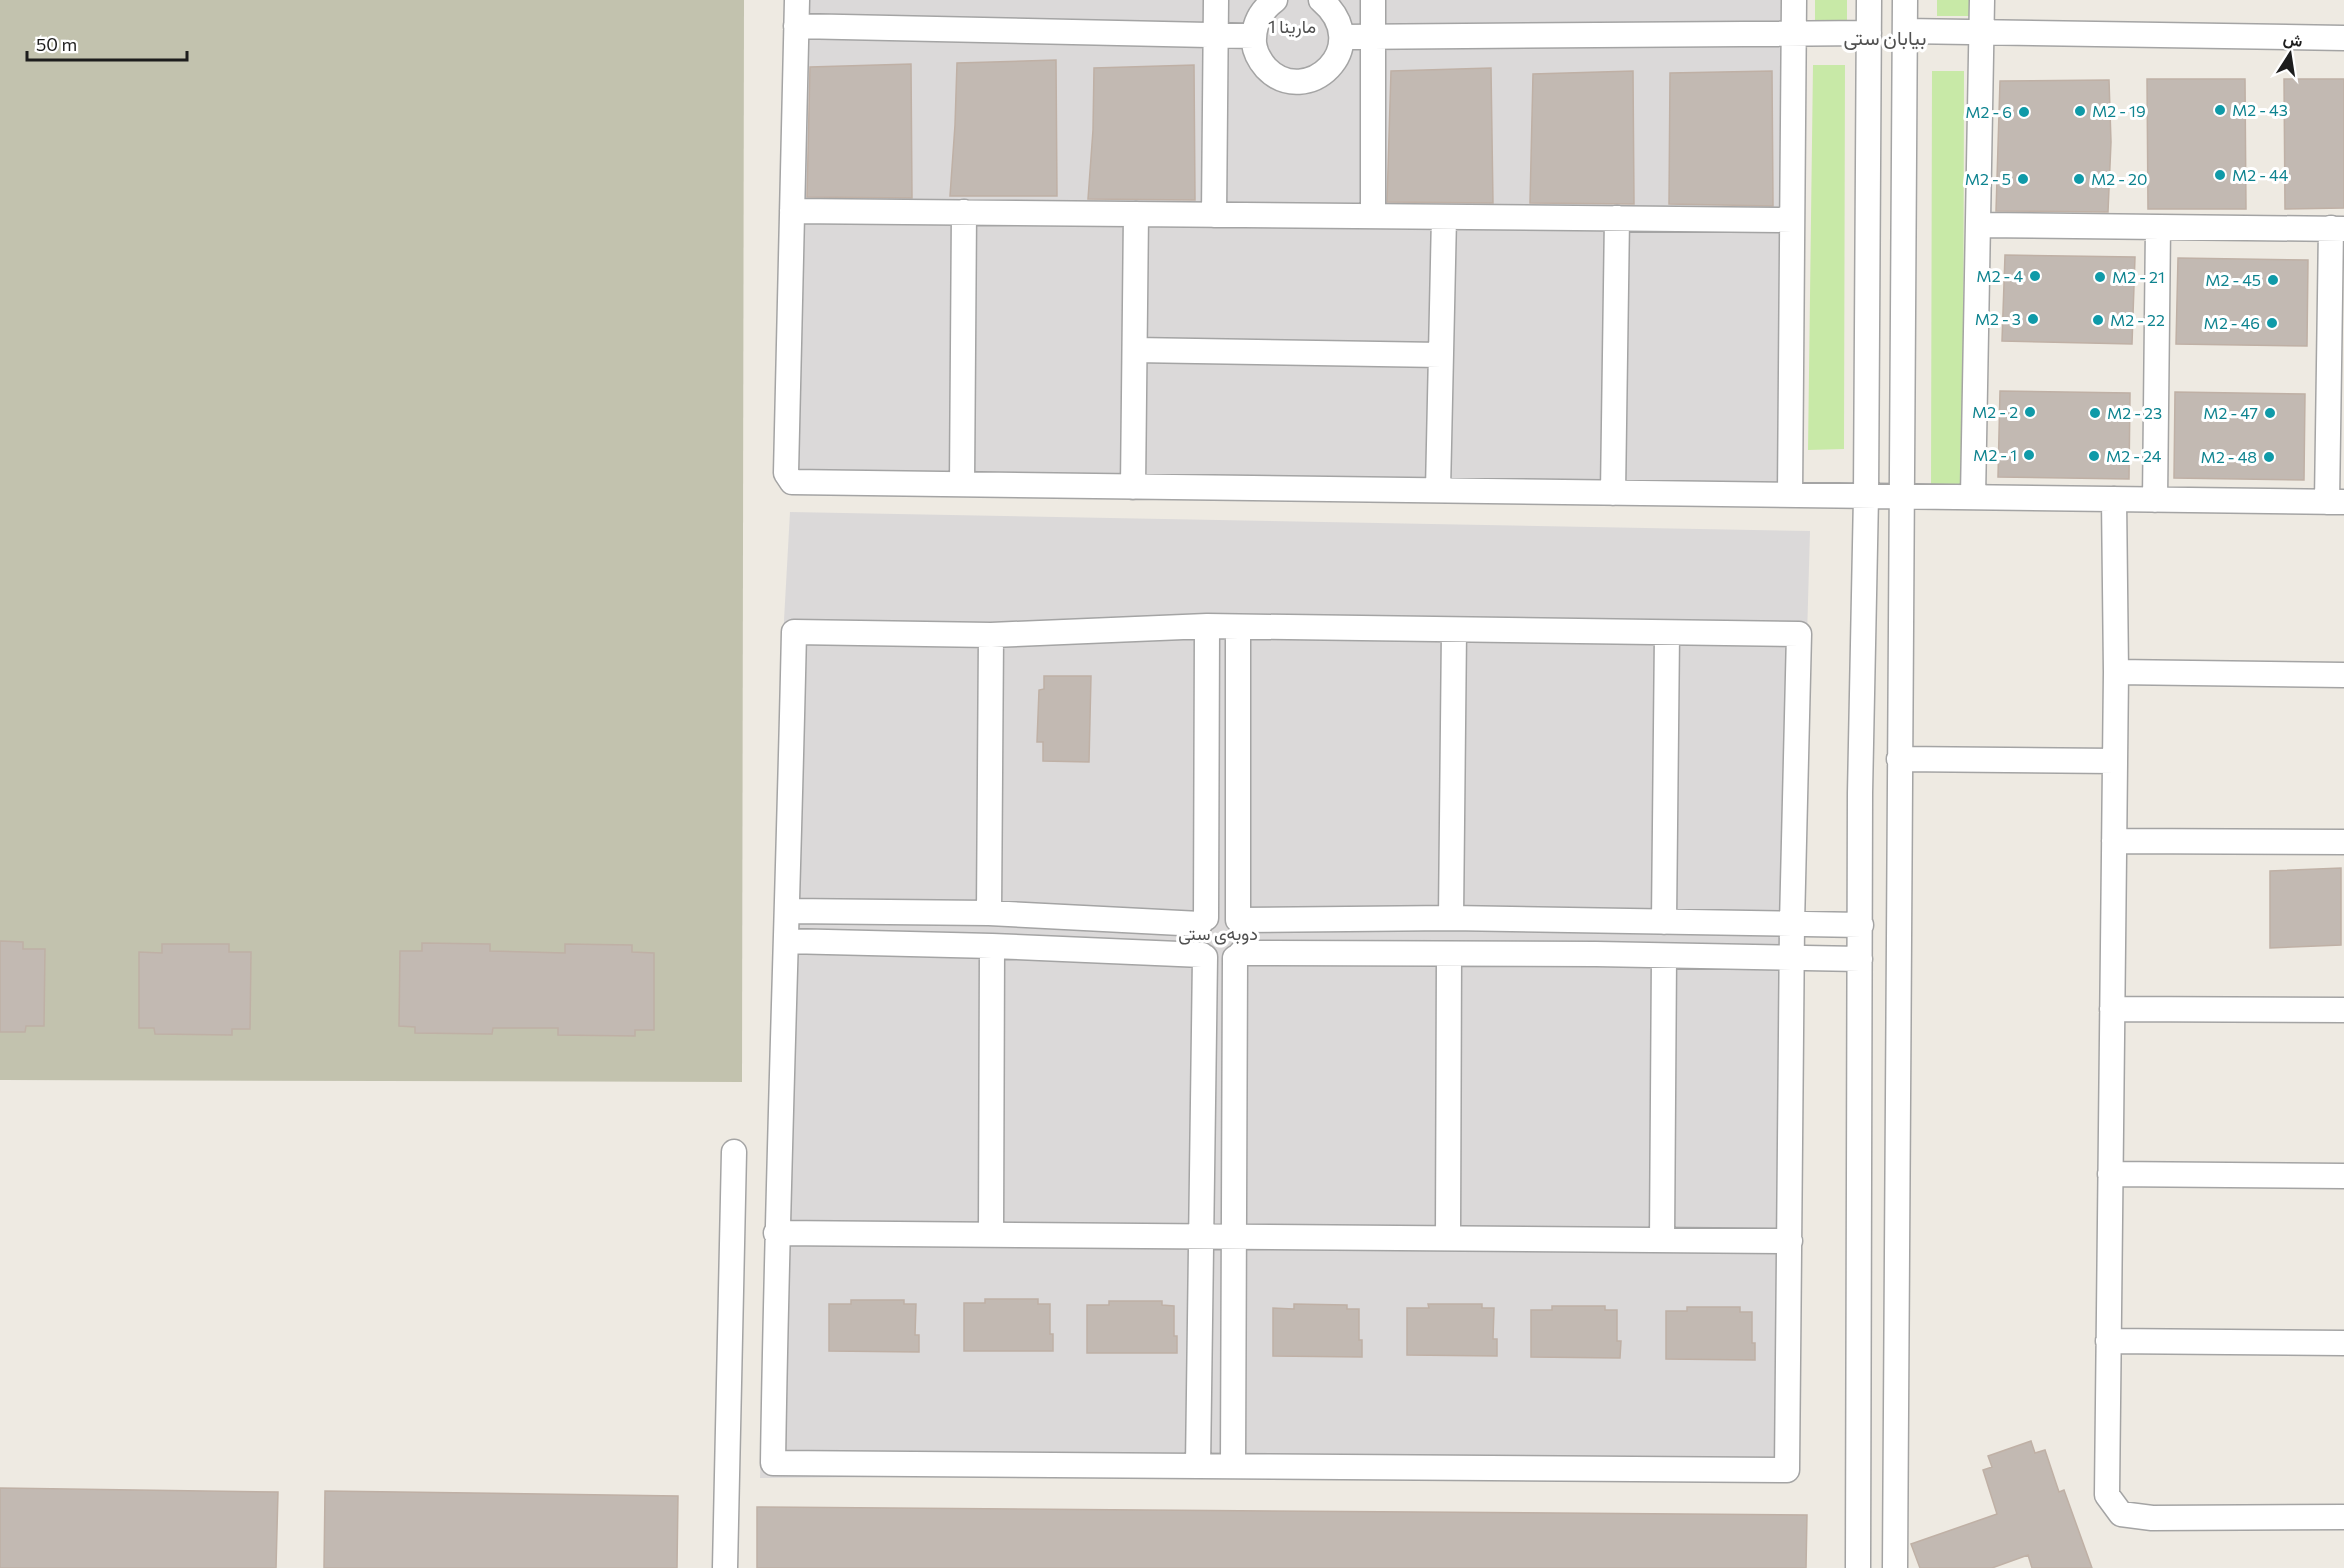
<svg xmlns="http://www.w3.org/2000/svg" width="2344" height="1568" font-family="Commissioner,Vazirmatn,sans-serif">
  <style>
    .residential { fill: #dbd9d9 }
    .construction { fill: #c2c2ae }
    .grass { fill: #c8e9a7 }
    .building { fill: #c2b9b2; stroke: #bfb0a5; stroke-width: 1.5 }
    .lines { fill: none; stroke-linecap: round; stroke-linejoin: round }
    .minor-casing { stroke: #a4a4a4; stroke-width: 27 }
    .minor { stroke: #fff; stroke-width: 24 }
    .culture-dot { fill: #0f9aa8; stroke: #fff; stroke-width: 2 }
    .labels { text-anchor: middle; stroke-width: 6; stroke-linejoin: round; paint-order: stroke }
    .culture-label { font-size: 16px; fill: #0d838f; stroke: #fff; text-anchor: end }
    .neighbourhood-label { font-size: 18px; fill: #505050; stroke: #fff }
    .quarter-label { font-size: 20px; fill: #505050; stroke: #fff }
  </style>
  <rect width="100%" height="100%" fill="#eeeae2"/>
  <path class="residential" d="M801 0H1794L1790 495 794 482Z
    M790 512 1810 531 1790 1241 1787 1470 760 1478 780 942 784 620Z"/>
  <path class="construction" d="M0 0H744L742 1082 0 1080Z"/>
  <path class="grass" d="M1815 0H1847V22H1815Z
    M1937 0H1969V16H1937Z
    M1813 65H1845L1844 449 1808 450Z
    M1932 71H1964L1963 487 1931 486Z"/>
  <path class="building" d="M1056 60 1057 196H950L955 125 957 63Z
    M911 64 912 198 807 197 810 67Z
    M1194 65 1195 200 1088 199 1093 130 1094 68Z
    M1491 68 1493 203 1387 202 1391 71Z
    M1633 71 1634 204 1530 203 1533 74Z
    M1772 71 1773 206 1669 204 1670 73Z
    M2147 79H2245L2246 209H2148Z
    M2284 79H2344V208L2285 209Z
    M2109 80 2111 142 2108 212 1996 211 2000 81Z
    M2005 255 2135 257 2132 344 2002 341Z
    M2178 258 2308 260 2307 346 2176 344Z
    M2000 391 2130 393 2129 479 1998 477Z
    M2175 392 2305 394 2304 480 2174 478Z
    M1044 676H1091L1089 762 1043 761V742H1037L1039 690 1044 689Z
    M2341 868V945L2270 948V871Z
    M0 941 23 942V949H45L44 1026H26L25 1032H0Z
    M422 943 490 944V951L565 953V944L632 945V952L654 953V1030H635V1036L558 1035V1028H493L492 1034 415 1033V1027L399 1026 400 951H422Z
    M162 944H229V952H251L250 1029H232V1035L155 1034 154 1028H139V952L162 953Z
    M985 1299H1038V1304H1050V1334H1053V1351H964V1303H985Z
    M851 1300H904V1304H916L915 1335H919V1352L829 1351V1304H851Z
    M1109 1301H1162V1305L1174 1306V1336H1177V1353H1087V1305H1109Z
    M1294 1304 1347 1305V1309H1359V1340H1362V1357L1273 1356V1308L1294 1309Z
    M1428 1304H1482V1308H1494L1493 1339H1497V1356L1407 1355V1308H1429Z
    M1552 1306H1605V1310H1617V1341H1621L1620 1358 1531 1357V1310H1552Z
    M1687 1307H1740V1312H1752V1343H1755V1360L1666 1359V1311H1687Z
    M2031 1441 2035 1453 2045 1450 2059 1492 2064 1490 2092 1568H2032L2028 1555 1992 1568H1920L1911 1544 1997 1514 1983 1470 1992 1467 1988 1456Z
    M0 1488 278 1492 276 1568H0Z
    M325 1491 678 1496 677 1568H324Z
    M757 1507 1807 1515 1806 1568H757Z"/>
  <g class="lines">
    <g class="minor-casing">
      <path id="minor" d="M797 0 786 473 792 482 2344 502
        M1275 0C1260 11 1253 25 1254 43 1255 53 1260 61 1266 68 1306 110 1376 47 1321 0
        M1373 0V216
        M796 26 1254 36
        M1905 31 2344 38
        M1342 37 1869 33
        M792 211 1792 220
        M1214 215 1216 0
        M1978 225 2344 229
        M1135 350 1441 355
        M962 484 964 212
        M1133 487 1136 214
        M1438 490 1444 217
        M1613 493 1617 218
        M1790 495 1794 0
        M1973 497 1982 0
        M2114 499 2116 672 2107 1495 2121 1514 2152 1518 2344 1517
        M2155 500 2158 227
        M2327 502 2331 228
        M1207 626 1799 634 1792 924 1787 1470 773 1463C777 1186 788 909 794 632L991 635Z
        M1238 627V920L1451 918 1861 925
        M2116 672 2344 675
        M1899 759 2115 761
        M2114 841 2344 842
        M788 911 989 913 1200 924
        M989 913 991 635
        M1206 918 1207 626
        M1451 918 1454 630
        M1664 922 1667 633
        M786 941 992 946 1202 955
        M1241 953 1596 954 1860 959
        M2112 1009 2344 1010
        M2110 1174 2344 1176
        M776 1233 1790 1241
        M991 1235 992 946
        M1448 1238 1449 954
        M1662 1240 1664 956
        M2108 1341 2344 1343
        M1198 1466 1205 957
        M1233 1466 1235 958
        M725 1568 734 1152
        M1858 1568 1860 793 1866 496 1869 0
        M1895 1568 1905 0"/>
    </g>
    <use href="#minor" class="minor"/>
  </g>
  <g class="culture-dot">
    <circle cx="2220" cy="110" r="6"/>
    <circle cx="2080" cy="111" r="6"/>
    <circle cx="2024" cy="112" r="6"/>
    <circle cx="2220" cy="175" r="6"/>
    <circle cx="2023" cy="179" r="6"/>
    <circle cx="2079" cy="179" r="6"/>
    <circle cx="2035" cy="276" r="6"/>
    <circle cx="2100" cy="277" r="6"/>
    <circle cx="2273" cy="280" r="6"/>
    <circle cx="2033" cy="319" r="6"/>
    <circle cx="2098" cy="320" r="6"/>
    <circle cx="2272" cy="323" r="6"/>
    <circle cx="2030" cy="412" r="6"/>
    <circle cx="2095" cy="413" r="6"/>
    <circle cx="2270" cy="413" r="6"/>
    <circle cx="2029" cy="455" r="6"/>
    <circle cx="2094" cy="456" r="6"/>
    <circle cx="2269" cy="457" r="6"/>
  </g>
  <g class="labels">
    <g class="culture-label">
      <text x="2232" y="116" text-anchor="start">M2 - 43</text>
      <text x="2092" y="117" text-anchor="start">M2 - 19</text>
      <text x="2012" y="118">M2 - 6</text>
      <text x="2232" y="181" text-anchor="start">M2 - 44</text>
      <text x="2011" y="185">M2 - 5</text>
      <text x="2091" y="185" text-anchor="start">M2 - 20</text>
      <text x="2023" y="282">M2 - 4</text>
      <text x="2112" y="283" text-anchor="start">M2 - 21</text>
      <text x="2261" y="286">M2 - 45</text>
      <text x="2021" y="325">M2 - 3</text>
      <text x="2110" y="326" text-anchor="start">M2 - 22</text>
      <text x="2260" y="329">M2 - 46</text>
      <text x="2018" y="418">M2 - 2</text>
      <text x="2107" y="419" text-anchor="start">M2 - 23</text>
      <text x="2258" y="419">M2 - 47</text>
      <text x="2017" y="461">M2 - 1</text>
      <text x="2106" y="462" text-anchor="start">M2 - 24</text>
      <text x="2257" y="463">M2 - 48</text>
    </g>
    <g class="neighbourhood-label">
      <text x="1292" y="33">مارینا 1</text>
      <text x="1218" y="940">دوبه‌ی ستی</text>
    </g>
    <g class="quarter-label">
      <text x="1885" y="45">بیابان ستی</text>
    </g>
  </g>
  <g transform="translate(2290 54) rotate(12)" stroke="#ffffff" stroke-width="4.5" paint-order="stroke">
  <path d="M0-4.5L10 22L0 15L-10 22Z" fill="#1d1d1d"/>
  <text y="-9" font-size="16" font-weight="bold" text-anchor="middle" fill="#1d1d1d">ش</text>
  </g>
  <path d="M27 51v9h160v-9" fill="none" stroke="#1d1d1d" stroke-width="3"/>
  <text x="36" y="51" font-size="18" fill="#1d1d1d" stroke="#ffffff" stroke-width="4.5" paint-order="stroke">50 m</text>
</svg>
